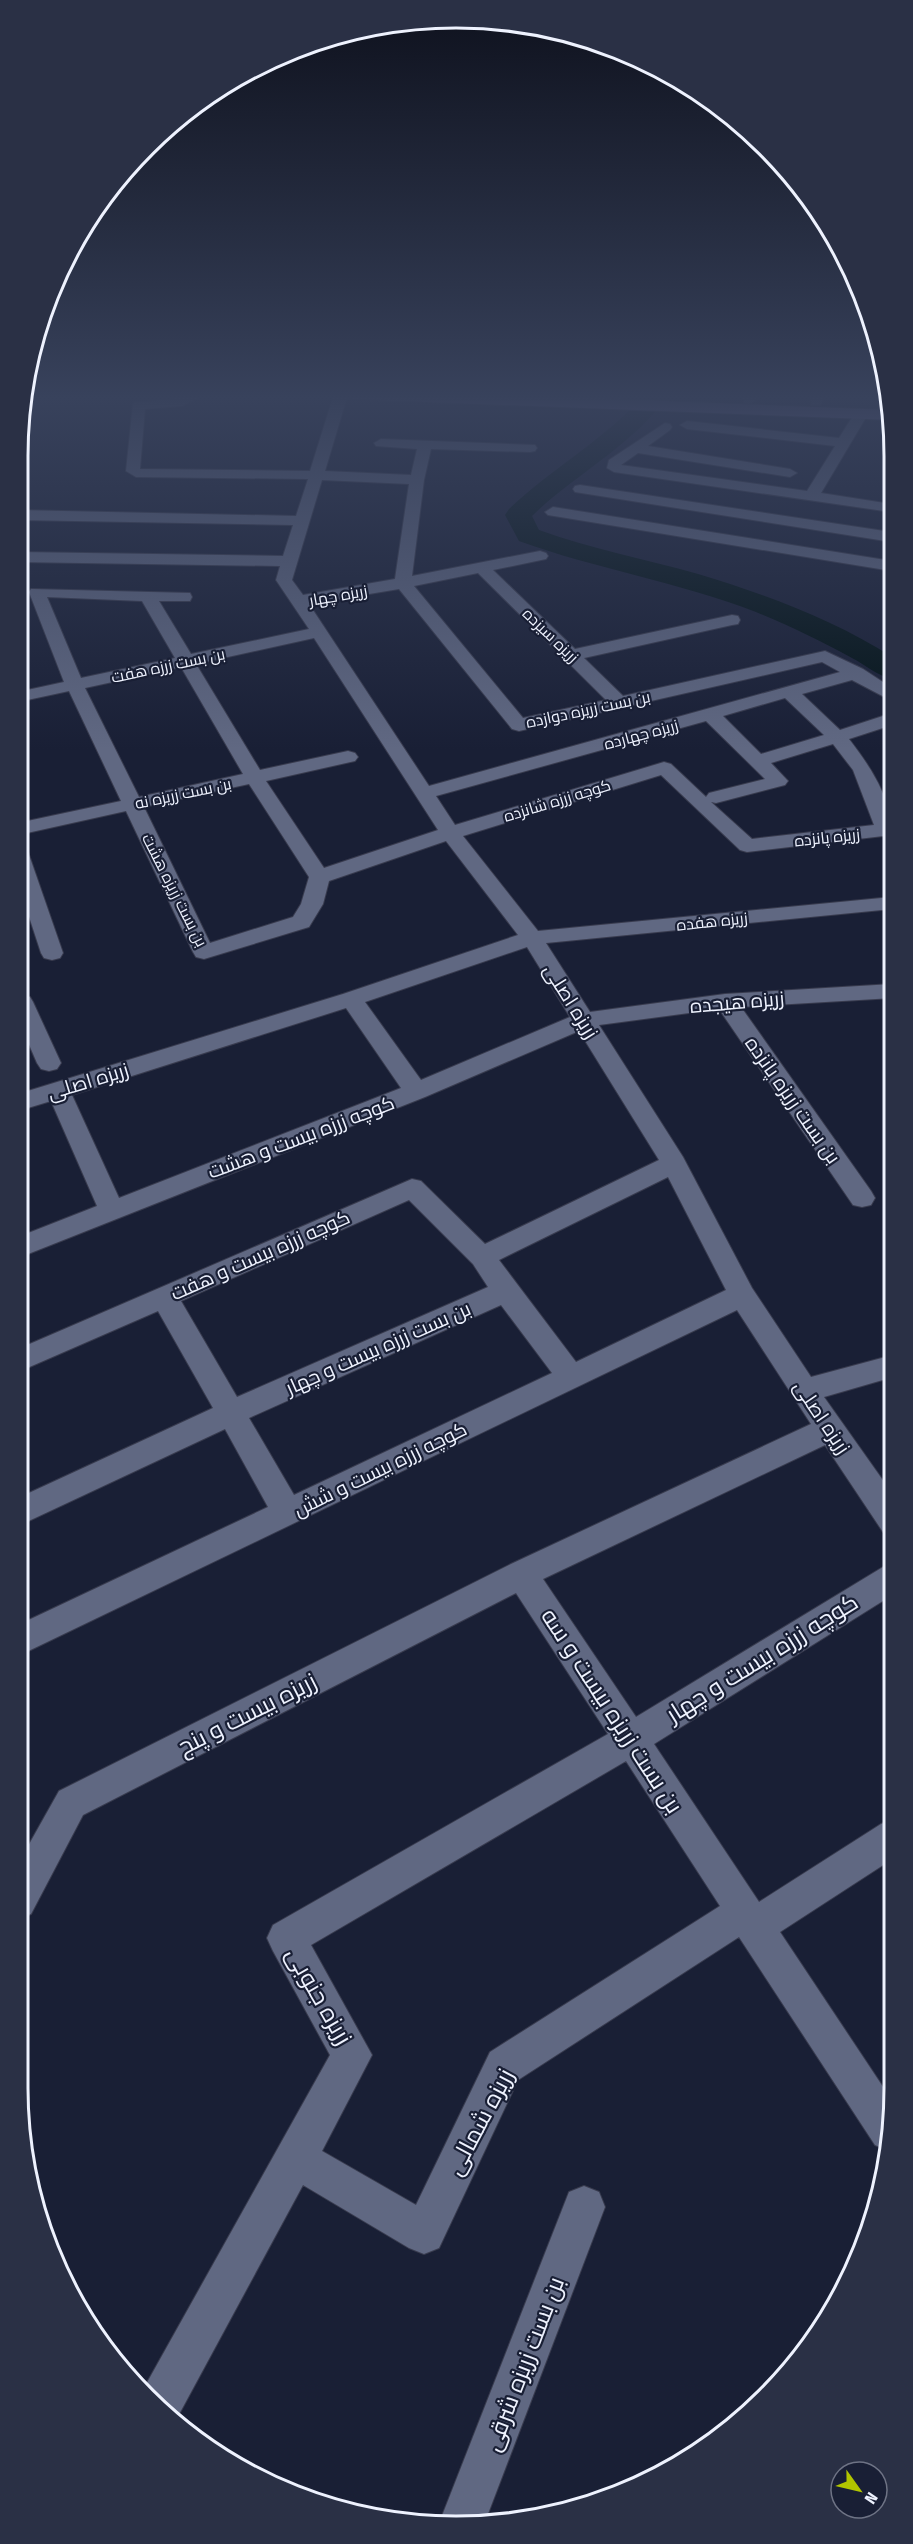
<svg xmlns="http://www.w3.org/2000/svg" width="913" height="2544" font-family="'Fira Sans Condensed',Cairo,sans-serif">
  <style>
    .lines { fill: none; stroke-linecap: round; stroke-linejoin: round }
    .river { fill: #031317; fill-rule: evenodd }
    .minor-casing { stroke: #383b4e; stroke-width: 2 }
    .primary-casing { stroke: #383b4e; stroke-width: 2 }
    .minor { fill: #606882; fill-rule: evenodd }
    .primary { fill: #7d72a5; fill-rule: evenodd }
    .labels { text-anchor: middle; stroke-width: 4.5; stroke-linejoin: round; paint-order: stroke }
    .far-street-label { font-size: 16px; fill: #eef2fe; stroke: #191f35 }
    .street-label { font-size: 20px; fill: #eef2fe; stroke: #191f35 }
    .near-street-label { font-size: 24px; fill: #eef2fe; stroke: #191f35 }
    .rim { fill: none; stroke: #eef2fe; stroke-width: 3 }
  </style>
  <rect width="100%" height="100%" fill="#191f35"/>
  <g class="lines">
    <path class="river" d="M645 394H669C634 445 575 474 532 516L539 530C591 549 645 559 698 574 764 594 833 619 892 657V679C876 675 866 665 852 658 821 641 788 625 756 612 679 582 596 569 519 541L505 515 509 509C552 468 606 439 645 394Z"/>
    <g class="minor-casing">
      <path id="minor" d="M188 394H206L182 406 145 409 140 469 310 471 334 394H348L325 471 411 475 417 449 376 446 374 443 381 439 535 445 537 448 535 451 530 452 431 449 424 480 412 576 540 551 546 553 548 556 546 559 493 570 575 649 732 615 738 616 740 620 738 624 732 625 584 658 623 696 825 651 863 669 892 688V701L852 680 802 694 840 730 892 713V725L849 739C870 766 892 799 892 835L747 852 740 850 661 775 463 836 538 931 892 897V909L546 943 590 1012 725 994 893 984V998L741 1007 871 1191 875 1198 871 1205 862 1207 853 1205 719 1009 599 1025 683 1157 752 1288 811 1377 893 1355V1377L824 1397 894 1496V1535L883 1532 825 1445 543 1579 636 1717 883 1567 894 1563V1594L654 1744 759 1902 881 1824 894 1819V1858L780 1932 893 2102 887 2150 875 2145 739 1937 518 2080 439 2248 424 2254 409 2248 303 2185 177 2418 143 2390 144 2388 330 2055 273 1951 267 1938 273 1925 608 1734 516 1593 83 1815 31 1914 18 1919V1864L59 1791 511 1564 811 1424 737 1310 18 1656V1625L268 1507 225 1429 18 1526V1498L213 1408 158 1311 18 1372V1349L412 1179 421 1181 485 1244 659 1160 579 1031 425 1097 18 1258V1237L97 1206 51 1101 18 1111V1094L343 994 518 935 446 841 329 881 323 904 309 927 204 959 196 957 193 952 126 811 18 835V823L121 801 69 691 18 702V692L64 682 29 592 31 589 190 593 192 597 190 601H159L191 654 309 629 276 580 280 566 18 562V552L283 556 293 525 18 520V510L296 516 308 479 136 477 126 471 133 403 179 398ZM322 480 409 484 395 579 303 595 292 580ZM478 573 606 700 523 718 414 586ZM399 589 512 729 519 731 822 662 840 672 429 786 309 604ZM47 597 142 601 175 658 81 678ZM314 638 438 830 324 868 266 781 355 761 358 757 355 753 348 751 260 770 196 664ZM181 667 243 774 139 797 85 688ZM785 698 824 735 761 754 723 716ZM706 721 765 779 709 793 706 797 671 764 664 762 455 825 436 796ZM833 744 853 770 874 825 752 839 711 802 716 803 785 785 788 781 771 763ZM249 784 309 877 301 904 293 917 210 943 144 807ZM527 947 570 1017 421 1080 365 1002ZM346 1008 401 1088 119 1198 72 1095ZM668 1177 726 1290 576 1362 499 1260ZM409 1200 473 1264 488 1287 237 1397 181 1301ZM501 1305 552 1373 294 1495 249 1418ZM626 1761 720 1906 490 2052 416 2205 322 2151 372 2055 311 1945Z
        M613 394H627V395L620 399Z
        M742 394H756V400L749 404 744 403Z
        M810 394H824L821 405H811Z
        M861 410 868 414 821 493 891 504V512L614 472 607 468 609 460 665 423 670 424 672 427 670 430 648 446 790 469 797 473 790 477 638 453 621 465 807 491 835 446 687 429 680 425 687 421 839 438 856 411Z
        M580 485 891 532 892 542 575 492 573 489 575 486Z
        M553 507 892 561V571L548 515 545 512Z
        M18 846 25 848 28 852 63 953 60 958 52 960 44 958 41 953 18 883Z
        M18 995 30 997 33 1002 61 1063 57 1069 49 1071 41 1069 37 1063 18 1019Z
        M584 2186 599 2192 605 2207 486 2519 440 2521 569 2192Z"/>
    </g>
    <g class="primary-casing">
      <path id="primary" d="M344 394H487L891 410V420L352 399Z"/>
    </g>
    <use href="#minor" class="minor"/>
    <use href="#primary" class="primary"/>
  </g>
  <linearGradient id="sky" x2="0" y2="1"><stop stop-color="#0e111d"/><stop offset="0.53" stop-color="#38425c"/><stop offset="1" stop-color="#38425c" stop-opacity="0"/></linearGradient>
  <rect width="913" height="750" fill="url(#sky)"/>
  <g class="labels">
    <g class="far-street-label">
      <text transform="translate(338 595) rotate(-10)" y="6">زریزه چهار</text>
      <text transform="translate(551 635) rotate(44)" y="6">زریزه سیزده</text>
      <text transform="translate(168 665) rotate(-12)" y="6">بن بست زرزه هفت</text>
      <text transform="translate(588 709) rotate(-12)" y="6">بن بست زریزه دوازده</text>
      <text transform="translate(641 734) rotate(-15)" y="6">زریزه چهارده</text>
      <text transform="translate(183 793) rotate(-12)" y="6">بن بست زریزه نه</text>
      <text transform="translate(557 800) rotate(-17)" y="6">کوچه زرزه شانزده</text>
      <text transform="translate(827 837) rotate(-6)" y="6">زریزه پانزده</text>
      <text transform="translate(175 890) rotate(63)" y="6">بن بست زریزه هشت</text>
      <text transform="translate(712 921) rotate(-6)" y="6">زریزه هفده</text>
    </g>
    <g class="street-label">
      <text transform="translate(571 1001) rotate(58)" y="7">زریزه اصلی</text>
      <text transform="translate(737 1002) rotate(-5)" y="7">زریزه هیجده</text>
      <text transform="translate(88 1081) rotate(-17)" y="7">زریزه اصلی</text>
      <text transform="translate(793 1100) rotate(55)" y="7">بن بست زریزه پانزده</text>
      <text transform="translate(301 1137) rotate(-21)" y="7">کوچه زرزه بیست و هشت</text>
      <text transform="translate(260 1255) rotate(-24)" y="7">کوچه زرزه بیست و هفت</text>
      <text transform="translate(378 1348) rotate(-24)" y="7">بن بست زرزه بیست و چهار</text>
      <text transform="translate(822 1417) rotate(56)" y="7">زریزه اصلی</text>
      <text transform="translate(380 1469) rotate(-26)" y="7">کوچه زرزه بیست و شش</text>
    </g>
    <g class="near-street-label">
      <text transform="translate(762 1658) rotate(-32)" y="8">کوچه زرزه بیست و چهار</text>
      <text transform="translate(612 1711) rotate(57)" y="8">بن بست زریزه بیست و سه</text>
      <text transform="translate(247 1714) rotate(-27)" y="8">زریزه بیست و پنج</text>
      <text transform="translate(319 1996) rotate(60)" y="8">زریزه جنوبی</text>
      <text transform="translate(480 2122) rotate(-62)" y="8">زریزه شمالی</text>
      <text transform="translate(524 2364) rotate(-69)" y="8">بن بست زریزه شرقی</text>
    </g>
  </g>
  <path d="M0 0H913V2544H0ZM456 28H456A428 428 0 0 1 884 456V2088A428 428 0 0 1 456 2516H456A428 428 0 0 1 28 2088V456A428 428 0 0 1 456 28Z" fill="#2a3045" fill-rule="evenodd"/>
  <path class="rim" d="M456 28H456A428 428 0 0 1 884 456V2088A428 428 0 0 1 456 2516H456A428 428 0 0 1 28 2088V456A428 428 0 0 1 456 28Z"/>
  <g transform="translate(859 2490) rotate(124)"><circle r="28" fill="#191f35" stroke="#6e7385" stroke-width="1.5"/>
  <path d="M0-4.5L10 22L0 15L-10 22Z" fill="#b1c500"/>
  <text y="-9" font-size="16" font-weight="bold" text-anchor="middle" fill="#eef2fe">N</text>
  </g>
</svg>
